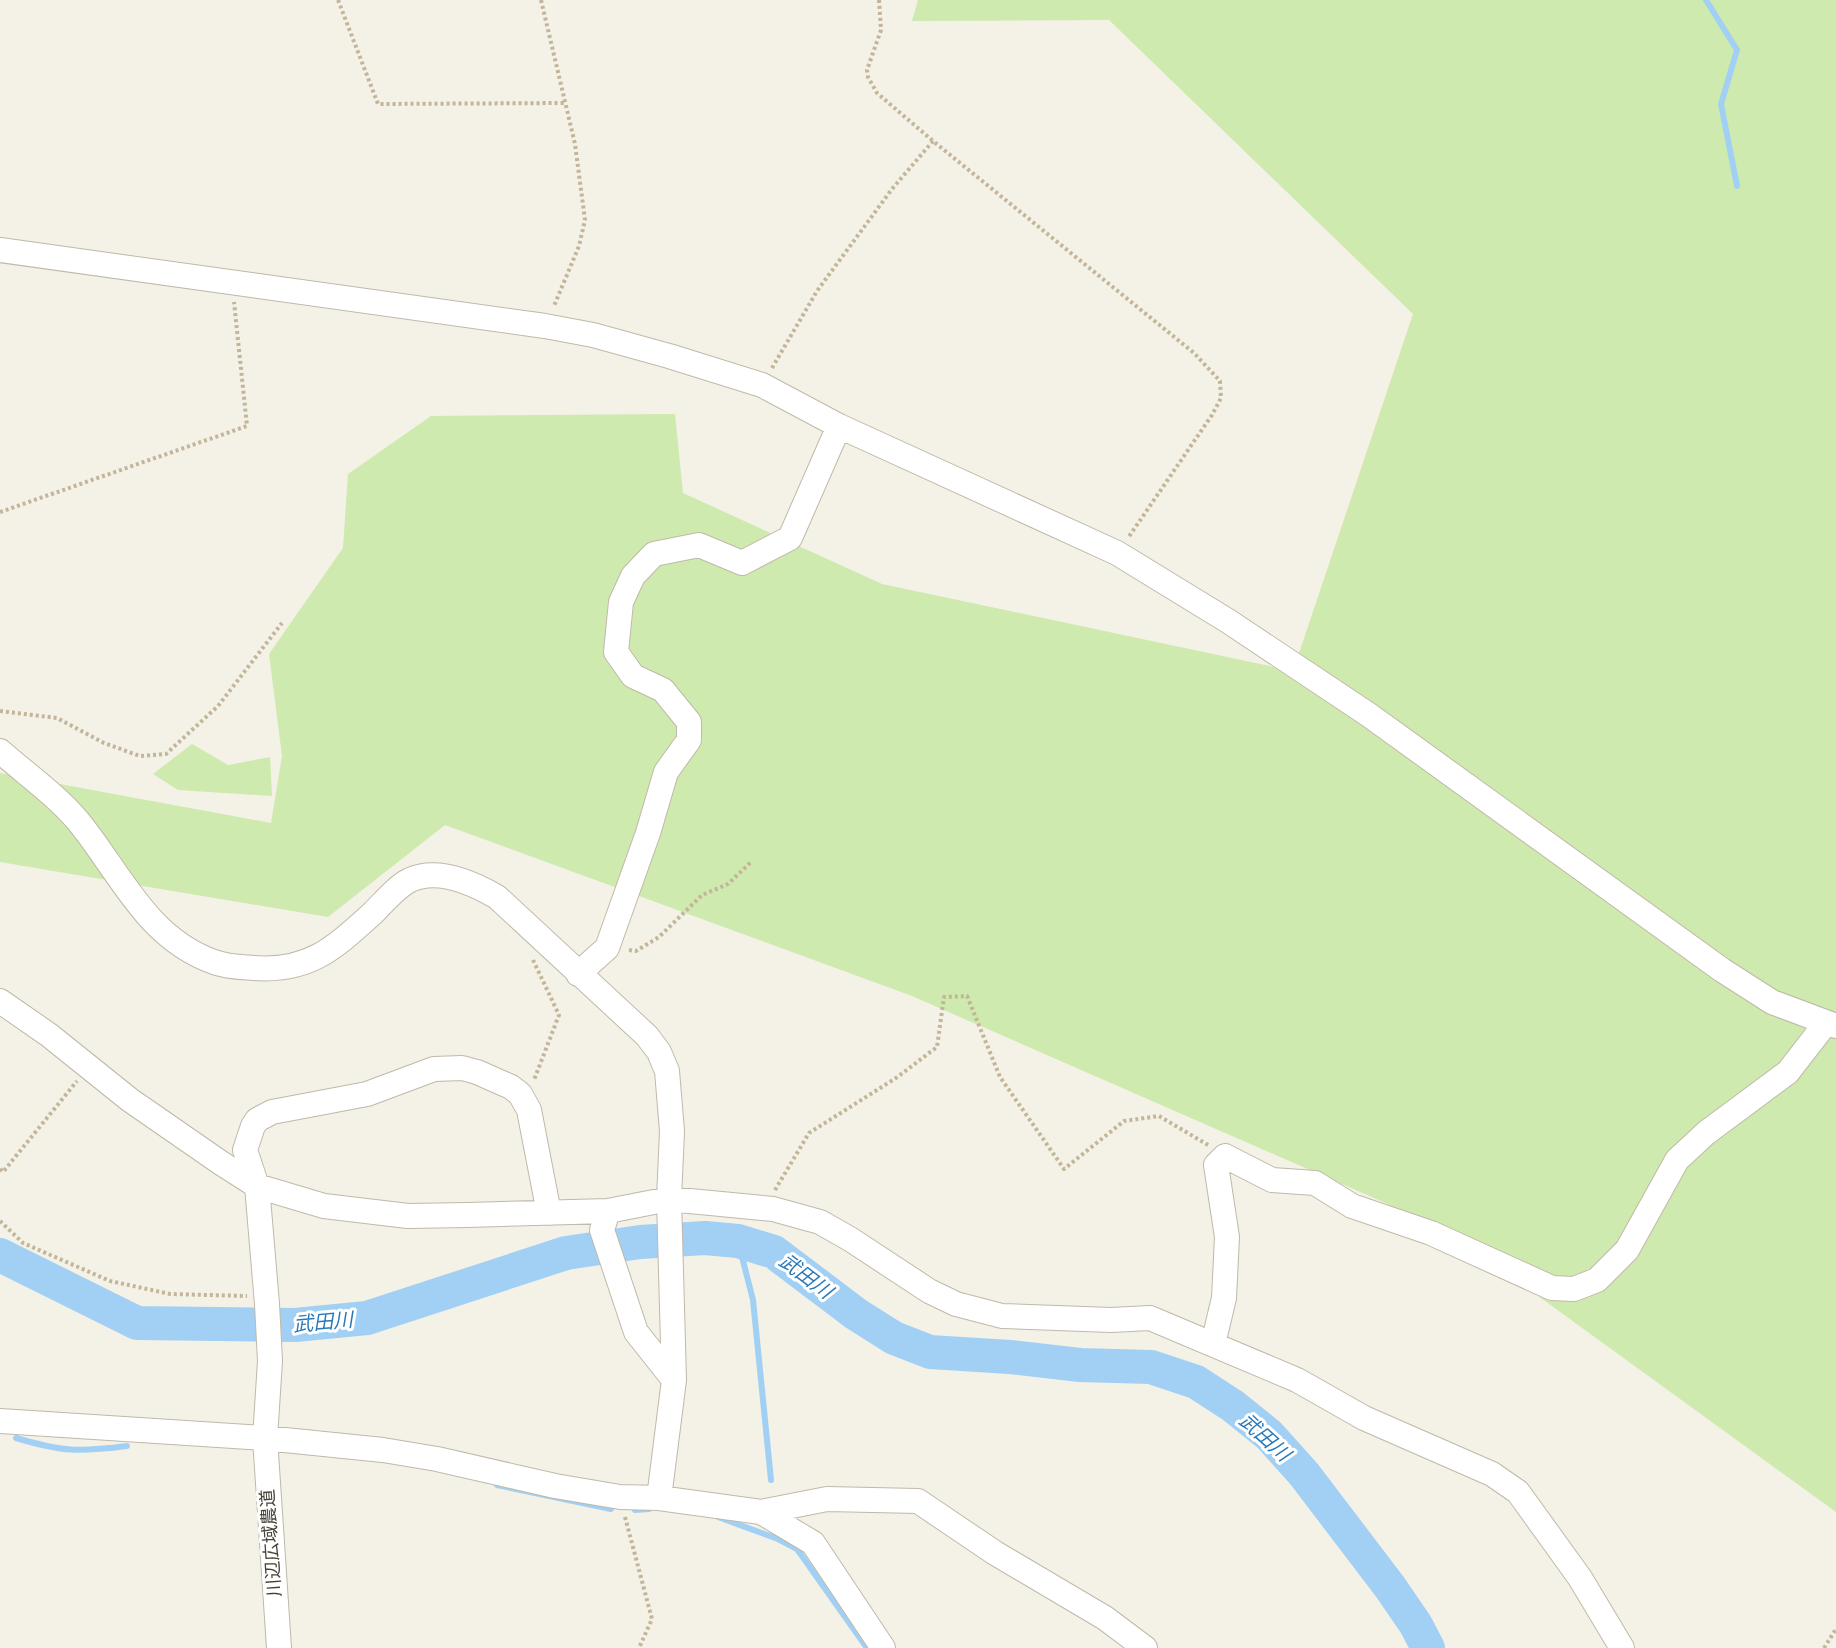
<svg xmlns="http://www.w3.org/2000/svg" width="1836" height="1648" font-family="'PT Sans','Noto Sans JP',sans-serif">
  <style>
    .green { fill: #ceeaae }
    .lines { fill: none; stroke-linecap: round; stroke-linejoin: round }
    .stream { stroke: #a1d0f4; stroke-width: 6 }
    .river { stroke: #a1d0f4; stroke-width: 34 }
    .minor-casing { stroke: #c0b9a9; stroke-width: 26 }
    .path { stroke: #c3b59a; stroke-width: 4; stroke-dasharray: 3 3; stroke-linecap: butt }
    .minor { stroke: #fff; stroke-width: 24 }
    .labels { text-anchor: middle; stroke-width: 6; stroke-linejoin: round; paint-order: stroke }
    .street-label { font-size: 18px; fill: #484136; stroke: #fff }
    .water-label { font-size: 20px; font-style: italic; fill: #2979b9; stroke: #fff }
  </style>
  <rect width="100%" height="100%" fill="#f4f1e7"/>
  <path class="green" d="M918 0H1836V1512L1447 1230 912 996 445 825 328 917 0 862V773L271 823 282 756 269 654 343 548 348 474 431 416 675 414 683 493 882 584 1293 671 1413 314 1109 20 912 21Z
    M192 744 228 765 270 757 272 796 178 790 153 774Z"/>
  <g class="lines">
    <path class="stream" d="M1706 0 1737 50 1721 104 1737 186
      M738 1241 753 1300 771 1480
      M16 1438C63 1452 79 1452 127 1446
      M497 1485 611 1509
      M635 1510 649 1509
      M718 1517 778 1539 797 1549 867 1648"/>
    <path class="river" d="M0 1255 137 1323 295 1325 367 1318 566 1253 640 1242 705 1238 738 1241 774 1252 856 1314 894 1338 930 1352 1010 1357 1080 1365 1151 1367 1196 1382 1233 1406 1269 1435 1304 1474 1390 1587 1416 1625 1428 1648"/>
    <g class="minor-casing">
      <path id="minor" d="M0 250 545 326 593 335 669 356 762 385 839 426 1117 553 1228 621 1369 715 1722 970 1772 1002 1836 1026
        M0 751C26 774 55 794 78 821 120 872 146 938 214 962 227 967 241 967 254 968 310 972 334 948 373 913 384 902 396 887 410 880 438 867 473 883 497 897L647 1036 659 1052 667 1071 672 1131 669 1199 674 1380 659 1498
        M578 974 607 948 648 833 666 772 689 740V722L663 690 633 676 616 652 621 602 633 576 654 554 699 545 742 563 790 538 839 426
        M0 1001 49 1035 130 1100 221 1163 257 1186 324 1206 408 1216 468 1215 608 1211 669 1199 773 1209 820 1222 850 1239 929 1291 956 1304 1002 1316 1111 1320 1150 1318 1297 1380 1364 1418 1492 1474 1518 1492 1580 1578 1622 1648
        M608 1211 602 1230 636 1332 674 1380
        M1213 1344 1224 1298 1227 1237 1216 1165 1225 1156 1272 1180 1315 1183 1352 1206 1431 1233 1552 1288 1574 1289 1597 1280 1627 1250 1677 1160 1706 1133 1788 1072 1826 1023
        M0 1421 265 1438 383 1450 437 1459 555 1486 620 1497 659 1498 761 1512 827 1499 918 1501 995 1553 1105 1618 1145 1648
        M761 1512 813 1543 883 1648
        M279 1648 265 1438 270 1361 267 1304 257 1186 245 1150 253 1126 257 1120 272 1112 367 1094 434 1069 462 1068 477 1072 511 1087 520 1094 529 1110 549 1213"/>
    </g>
    <path class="path" d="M338 0 378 104 565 103
      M541 0 575 144 585 220 579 246 554 306
      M879 0 881 30 867 70 868 77 877 93 933 141 1194 353 1220 381 1221 398 1212 415 1128 538
      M772 368 817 291 892 189 933 141
      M0 512 247 426 234 302
      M0 711 57 718 104 743 140 756 166 754 218 706 282 623
      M629 950 636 951 659 937 702 895 728 884 752 861
      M533 960 559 1015 534 1080
      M0 1169 3 1172 77 1081
      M775 1190 809 1133 896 1078 937 1047 944 997 967 996 1000 1077 1064 1169 1124 1121 1159 1116 1208 1145
      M0 1221 23 1243 110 1281 170 1294 247 1296
      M625 1517 652 1619 639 1648
      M1824 1648 1836 1629"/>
    <use href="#minor" class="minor"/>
  </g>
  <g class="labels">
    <g class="street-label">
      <text transform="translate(271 1543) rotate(-94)" y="6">川辺広域農道</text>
    </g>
    <g class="water-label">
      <text transform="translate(806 1276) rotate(37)" y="7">武田川</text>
      <text transform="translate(323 1322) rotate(-5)" y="7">武田川</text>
      <text transform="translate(1265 1437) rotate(42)" y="7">武田川</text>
    </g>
  </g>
</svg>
